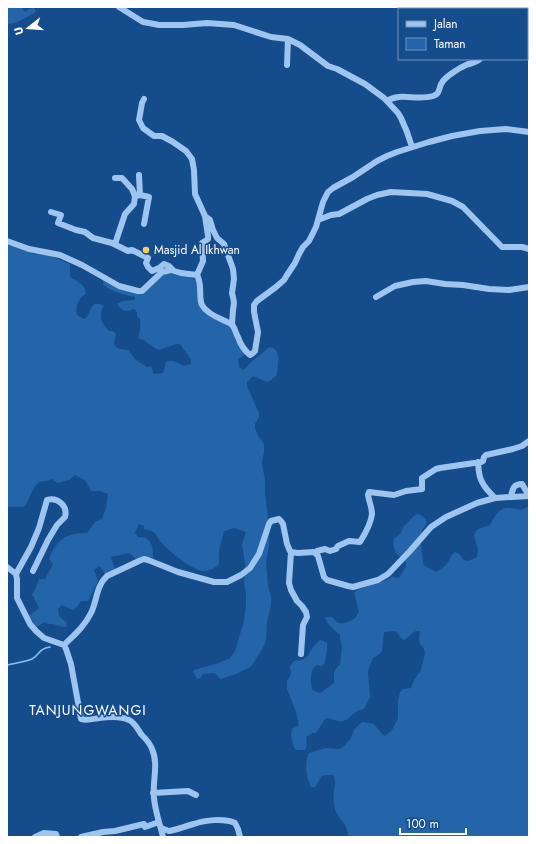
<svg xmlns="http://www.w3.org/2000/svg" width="536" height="844" font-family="Jost,sans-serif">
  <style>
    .green { fill: #2464a8 }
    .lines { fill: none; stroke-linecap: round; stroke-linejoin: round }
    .stream { stroke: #8fc0f3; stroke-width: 1.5 }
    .minor { stroke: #9dc5f0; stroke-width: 6 }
    .poi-dot { fill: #ffca5b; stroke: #154c8b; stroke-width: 1.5 }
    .labels { text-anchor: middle; stroke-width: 3; stroke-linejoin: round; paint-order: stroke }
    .poi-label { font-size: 12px; fill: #fff; stroke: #154c8b; text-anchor: start }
    .quarter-label { font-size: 14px; letter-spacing: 1px; fill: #fff; stroke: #154c8b }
  </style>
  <rect width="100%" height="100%" fill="#154c8b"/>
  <path class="green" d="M7 7H22L25 12 30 9 34 8 36 12C33 14 30 15 27 17 20 21 15 24 7 24Z
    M7 243 34 254 49 255 70 264V277C78 282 85 284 86 294 78 298 75 307 77 315L84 319 87 317C92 308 91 301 103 305 100 320 99 319 109 331H113L116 334 114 342 115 346 119 349 128 350 136 360 147 367 151 366 154 374 163 373C165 369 164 366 166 362 174 359 178 363 184 366L191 364V360L180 344H176L159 350C150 346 147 341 138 338 138 335 140 333 140 330 141 327 140 322 140 319L137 316V312L134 309C126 312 123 312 117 304L122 301 134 300 135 299V297C126 295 108 291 103 284V280L140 293 163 275C171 271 189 276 196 280L198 284 199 301 230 327 245 352 243 356 238 359 239 367 244 370C250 363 252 361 259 356 263 353 266 349 270 347 283 350 277 365 277 375L271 380 267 382 253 376 247 382V386L259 413V417L255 424V428L258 436 263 442 264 445V453L262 461V465L265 479V493L268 518 269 545 266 562 268 586 271 597V605L267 622 266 639 264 646 253 664 250 667 236 674 221 679 214 673 203 674 201 678 197 679 193 672 194 670 219 663 230 658 235 651 244 621 246 604V592L244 584 245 565 242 544 246 532 234 528 224 531 219 551V564C216 568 208 572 202 571 192 570 158 544 156 534L152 531 144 529V526L139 524 135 533 138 537C140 537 145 537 147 539 153 542 153 552 153 558L149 557 136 559 129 553 111 557 115 569 105 574 100 566 94 570 98 581 88 601H81L77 607 73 610 62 605 58 609 59 616 67 623 66 627C61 627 58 625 53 624 50 624 47 624 44 622L37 627 29 616 39 608 32 594 34 592 39 579H45L53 564 49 559C57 539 66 533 87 533L96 521 102 519 106 508 108 494 100 491H91L85 480 75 475 69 480 58 483 52 479C47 482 41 480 37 484 31 490 30 500 24 507H7Z
    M529 506V837H348C348 833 347 828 345 825 342 819 337 816 335 809 334 804 333 795 334 790 335 785 336 781 333 775H325L322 776 315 787H311C306 777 304 763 309 753L325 748 338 749 342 748 351 738 354 730 362 722 374 724 382 734 385 736 392 730 398 718V700L400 692 403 689 411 688 414 680 421 670 425 653 423 647 420 644 419 640 420 631C410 630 411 638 403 640L400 637 396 631 384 632 382 651 380 654 373 658 369 668 368 672 370 697 364 709C347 712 351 728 329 718L325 719 316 733H312L306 737 307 746 305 750H297L294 748 291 736 292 729 299 725 296 712 287 689V681L291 674 290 666 294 661 302 660 308 656C310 649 315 645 320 640L324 641 327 643C328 650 325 657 325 663L322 666 317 665C309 670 311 681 312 690L320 693 334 683V674L335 670 340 664 342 647 340 639V635L328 624 325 618C336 615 331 620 339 623 343 625 352 620 355 618 357 616 358 614 359 612L354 593 357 590 384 581 392 577 399 578 406 566V562L396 553 393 544 394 539 400 534 404 526 416 514C422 514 425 518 427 523L422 530 421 545 423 562 424 565 436 572C440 569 445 567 447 563 451 559 450 555 455 552L459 554 464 560 468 561 477 557 478 549 474 536 475 532 478 529 490 525C494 517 500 506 511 508 521 509 519 512 529 506Z"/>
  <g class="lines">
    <path class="stream" d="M7 665C15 663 25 662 32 659 40 655 38 649 50 647"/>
    <path class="minor" d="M119 7 143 22 149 23 159 25H183L207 23 234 25 271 37 288 39
      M287 65 288 39 300 45 328 66 337 69 365 84 384 98 398 113 401 118 407 132 412 147
      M144 99 142 103 139 120 143 128 154 136H162L173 142 186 151 192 159 194 170 195 194 205 216 208 236V239L202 243 203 261 197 275
      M387 101C400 92 417 101 433 96 441 94 438 87 443 81 447 76 459 68 466 65 471 63 476 63 480 59
      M140 195 149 197 144 224
      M136 196 140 195 139 175
      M51 212 61 215 58 223 76 230 85 232 93 238 112 243 128 251 132 250 148 258 146 263 148 267 152 271 159 268 164 264 169 266 173 270
      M206 217 210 220 213 230 217 238 224 244 233 269 234 279 232 293 233 297 234 303 233 310 232 324
      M318 220 331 215 339 214 367 199 377 195 391 192 427 194 452 201 463 207 502 247H522L529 249
      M7 241 29 249 60 255 82 265 105 278 119 286 138 291H142L162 272 171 270 181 273 197 275C203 286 198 296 202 305 206 313 218 318 225 321 227 322 231 323 233 326 235 329 236 334 238 337 240 343 245 351 250 355L253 353 255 351 258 332 254 312V305L257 301 276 287 284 280 287 275 295 263 299 254 303 247 309 241 316 227 323 202 328 192 333 188 353 177 377 161 387 156 397 152 429 142 452 136 480 131 506 129 529 132
      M115 244 125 214 134 204 135 196 132 189 122 178H115
      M376 297 395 286 413 282 426 281 445 284 463 285 489 289 509 290 529 287
      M478 462C479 466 478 469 479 472 480 483 488 491 495 498
      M511 496C513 489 513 484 522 484L528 494
      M291 552 289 583 291 590 297 601 302 606 306 612 307 617 303 625 301 654
      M315 553 317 551 325 549 330 551 336 549 338 546 349 541 360 542C365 534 371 524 372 514 372 508 369 501 368 495L369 492 394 495 406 491 422 489V478L436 469 440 468 481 462 483 461 484 457 486 455 513 449 522 446 529 441
      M7 567 16 574 17 579V598L30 624 36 631 44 638 64 645 66 649 71 664 81 719C86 721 93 719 99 718 107 717 121 716 129 720 134 722 138 729 141 734 145 738 150 743 152 749 159 764 152 782 154 798 155 811 160 824 163 837
      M16 574 31 547 39 528 47 500C58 497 68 506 65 517L57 525 48 540 33 571
      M64 645C74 635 84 627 91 613 97 601 96 586 107 576L139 561 144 559 148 560 178 572 214 582H227L241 575 250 568 259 554 269 524 271 521 279 519 281 521 283 524 287 544 290 551 291 552 298 553 314 552 318 556 324 577 327 580 348 586 353 587 360 585 378 580 388 574 410 551 431 527 446 517 477 503 495 498 529 496
      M153 793 188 791 196 795
      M161 828 169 831C177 830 185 826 194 824 205 820 224 818 235 823L238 829 240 837
      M35 837 44 833 56 834 57 837
      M81 837 103 832 115 831 144 824 145 827 159 822"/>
  </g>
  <circle class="poi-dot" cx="146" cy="250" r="4"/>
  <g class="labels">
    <g class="poi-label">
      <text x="154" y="254">Masjid Al Ikhwan</text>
    </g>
    <g class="quarter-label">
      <text x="88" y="715">TANJUNGWANGI</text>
    </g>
  </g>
  <rect width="536" height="844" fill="none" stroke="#ffffff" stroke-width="16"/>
  <rect x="398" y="8" width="130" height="52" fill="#154c8b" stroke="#7394b9"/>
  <rect x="406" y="21" width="20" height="6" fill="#9dc5f0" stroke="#7394b9"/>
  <text x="434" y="28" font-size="12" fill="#ffffff">Jalan</text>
  <rect x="406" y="38" width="20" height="12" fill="#2464a8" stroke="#7394b9"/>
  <text x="434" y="48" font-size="12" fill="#ffffff">Taman</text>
  <g transform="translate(28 28) rotate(253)" stroke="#154c8b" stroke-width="3" paint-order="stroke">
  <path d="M0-3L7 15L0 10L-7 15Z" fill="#ffffff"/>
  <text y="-6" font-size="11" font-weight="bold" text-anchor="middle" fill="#ffffff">U</text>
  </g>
  <path d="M400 828v6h66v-6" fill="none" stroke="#ffffff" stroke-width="2"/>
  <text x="406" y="828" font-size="12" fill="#ffffff" stroke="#154c8b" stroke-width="3" paint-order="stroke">100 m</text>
</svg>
